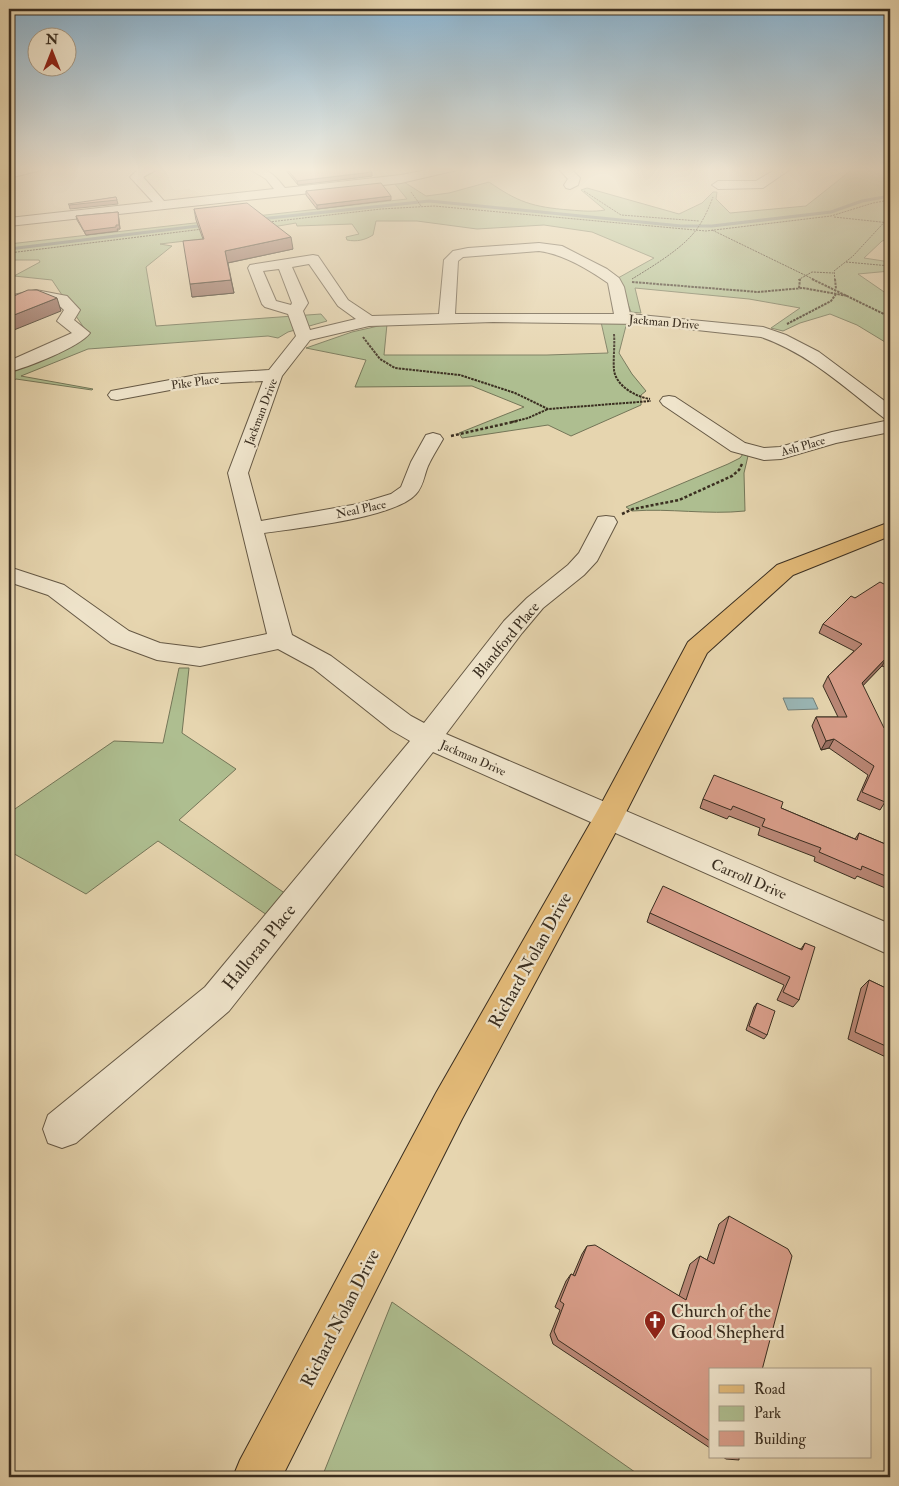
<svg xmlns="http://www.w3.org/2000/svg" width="899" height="1486" font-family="'IM FELL Double Pica',serif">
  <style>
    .green { fill: #aebe90; stroke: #747658 }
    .water { fill: #9ab6b5; stroke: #748079 }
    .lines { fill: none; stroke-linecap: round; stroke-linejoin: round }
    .stream { stroke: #748079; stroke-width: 3 }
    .minor-casing { stroke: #655844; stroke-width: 2 }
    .major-casing { stroke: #3a2e20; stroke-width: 2 }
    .path-far2 { stroke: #3a2e20; stroke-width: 1; stroke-dasharray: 2 1; stroke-linecap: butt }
    .path-far1 { stroke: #3a2e20; stroke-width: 2; stroke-dasharray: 2.5 1; stroke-linecap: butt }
    .path { stroke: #3a2e20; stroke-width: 2.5; stroke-dasharray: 3 2; stroke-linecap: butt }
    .minor { fill: #efe4cb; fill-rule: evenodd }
    .major { fill: #e3ba78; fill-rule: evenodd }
    .wall { fill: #ba8776; stroke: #3a2e20 }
    .shaded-wall { fill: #976e60; stroke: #3a2e20 }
    .building { fill: #d89d89; stroke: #3a2e20 }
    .labels { text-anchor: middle; stroke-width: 4.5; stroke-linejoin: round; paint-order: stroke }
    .far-street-label { font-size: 12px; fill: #3a2e20; stroke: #efe4cb }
    .street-label { font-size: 15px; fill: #3a2e20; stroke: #efe4cb }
    .near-street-label { font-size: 18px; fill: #3a2e20; stroke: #efe4cb }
    .near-poi-label { font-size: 18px; fill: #3a2e20; stroke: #efe4cb; text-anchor: start }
  </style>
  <rect width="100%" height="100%" fill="#e6d5af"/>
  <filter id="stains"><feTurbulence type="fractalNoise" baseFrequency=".004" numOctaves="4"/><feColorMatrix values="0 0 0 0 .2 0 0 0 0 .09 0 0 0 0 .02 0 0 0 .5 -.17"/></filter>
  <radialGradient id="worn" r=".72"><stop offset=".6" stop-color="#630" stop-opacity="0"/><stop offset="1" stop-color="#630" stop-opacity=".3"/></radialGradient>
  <path class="green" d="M854 168H876L890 173V239L882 241 864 258 890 262V271L858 274 890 296V345L857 325 830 314 800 323 783 331 771 328 800 308 749 299 635 288 641 313 631 312 618 278 654 258 592 232 544 225 477 229 417 221H376L373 235C365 240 357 242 347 240L346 237 359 234 352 224 297 226 296 223 202 239 160 244 172 246 146 267 156 326 321 314 327 321 288 332 278 338 268 336 88 349 21 376 93 389 92 390 16 379 9 383V363L84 328 52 280 14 276 40 262 39 260H9V244L407 199 394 183 404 182 426 196 449 193 489 182C518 202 532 207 570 210 582 211 594 212 605 210L581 190 587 188 679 214 702 203 713 192H717L716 199 730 213 806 206Z
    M601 322H627L619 353 632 374 646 391 641 395V405L571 436 548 425 462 438 459 433 524 407 472 386 355 387 366 360 306 348 352 332 387 324 384 355H547L608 353Z
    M743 454 748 456 744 473 745 511C707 515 670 508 632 511L626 507 728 464 740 458Z
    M179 668H189L182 733 236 769 179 820 286 894 267 915 158 841 86 894 9 851V813L114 741 163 743Z
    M392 1302 642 1477H322Z"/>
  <path class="water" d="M783 698H813L818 709 788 710Z"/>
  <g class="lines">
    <path class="stream" d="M260 219 429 201 681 226H712L831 212 862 201 890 196
      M9 249 206 225"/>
    <g class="minor-casing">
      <path id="minor" d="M24 168H44L42 170 9 178V172Z
        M140 168H160L143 177 164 201 274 189 266 179 248 168C268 168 273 173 285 188L401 175 437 168H459L457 170 401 183 9 226V218L153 202 130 177Z
        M558 168H570L580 178 578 185 570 189 566 188 564 185 568 179Z
        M778 168H792L763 188 718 189 712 185 718 181H756Z
        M539 243 562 246 607 269 619 278 624 287 630 314 763 327 786 335 819 352 890 405V419L884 418C845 388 808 353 761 337L642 324 493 322 369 326 310 340 282 376 248 473 261 521 358 504 391 494 401 487 411 462 426 435 433 433 440 435 443 439C438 448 432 457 428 466 424 476 423 487 416 494 395 518 298 528 264 533L292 635 331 656 411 716 424 723 504 621 527 598 568 565 579 553 598 517 606 516 614 517 617 522 597 561 584 575 543 608 522 633 446 734 890 924V955L433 752 229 1011 76 1143 62 1148 48 1143 43 1129 48 1115 205 987 410 741 391 730 313 668 278 649 200 666 157 660 111 643 48 595 9 582V567L64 585 129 631 160 643 200 648 267 634 228 473 263 381 202 384 117 400 111 399 108 395 111 391 202 374 269 370 296 336 288 314 265 307 262 304 248 268 250 265 313 255 318 256 348 300 372 316 439 314 444 260 453 251 468 248ZM539 251C563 254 588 269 608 283L614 314H455L458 261 463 257ZM309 264 338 306 356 319 310 330 303 311 308 303 292 267ZM279 269 292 303 291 305 276 301 263 271Z
        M36 290 67 296 80 310 74 320 90 333C80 347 26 368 9 372V361L72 333 57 321 64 310C49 294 28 302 9 306V296Z
        M669 396 675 397 745 443 764 448 780 447 832 432 890 420V432L836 443 781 459 764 460 731 451 663 405 660 401 663 397Z"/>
    </g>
    <g class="major-casing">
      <path id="major" d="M890 522V536L793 575 707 653 619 826 462 1119 282 1477H233L240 1460 436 1093 599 808 688 642 777 565Z"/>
    </g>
    <path class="path-far2" d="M584 191 621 215 699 221
      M411 192 421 206
      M834 217 890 223
      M269 222 381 209 434 206 706 231 831 216 873 203 890 200
      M712 230 815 280
      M9 253 203 229
      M846 262 890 266
      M632 279C650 268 678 251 692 235 702 224 708 210 713 197
      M798 280 812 272 833 273
      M835 280 834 271 853 256 890 216"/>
    <path class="path-far1" d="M812 279 890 317
      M835 279 836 289
      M632 282 758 292 803 288 848 296
      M799 288 800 279
      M787 324 831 301 836 294
      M614 334C615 346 613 359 614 370 616 386 636 397 650 399
      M363 337 380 359 395 368 460 375 515 393 548 409 651 401
      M512 422 528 418 548 409"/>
    <path class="path" d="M451 436 517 421
      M622 514 633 509 679 500 732 476 739 470 742 464"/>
    <use href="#minor" class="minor"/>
    <use href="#major" class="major"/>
  </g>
  <path class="wall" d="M284 168H368L372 176 298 185Z
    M306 191 391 200 317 209 306 195Z
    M194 209 293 249 228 263 234 293 192 297 203 239 196 220Z
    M118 212 120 229H117L118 231 86 235 77 220 76 216Z
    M890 587V665L887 668 882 666 863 685 885 802 880 810 857 800 868 775 829 748 821 750 812 726 816 717H838L823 686 828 676 854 651 819 633 823 624 855 598Z
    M703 799 781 808 855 839 859 833 890 846V890L857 876 855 879 814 861 815 857 758 835 760 828 729 816 727 819 700 808Z
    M650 913 801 949 805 943 799 1000 793 1007 777 1000 784 985 647 922Z
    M869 980 890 990V1059L848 1039 861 988Z
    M757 1003 767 1035 764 1039 746 1030 754 1007Z
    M729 1216 710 1370V1448L553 1344 550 1335 560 1310 555 1307 566 1281 571 1274 573 1275 582 1254 587 1246 679 1296 690 1264 700 1256 707 1260 719 1224Z
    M723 1457H739V1460L726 1459Z"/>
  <path class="shaded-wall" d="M372 172V176L298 185 297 181Z
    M391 196V200L317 209V205Z
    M116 197 118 204 70 209 69 205Z
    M118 212 120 229H117L118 231 86 235 84 231 116 225Z
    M291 237 293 249 227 263 225 251Z
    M231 280 234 293 192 297 190 284Z
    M57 298 61 311 9 332V317Z
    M887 657 882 666 857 692 862 683Z
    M834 739 829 748 821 750 826 741Z"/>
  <path class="building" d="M286 168H368L372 172 297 181Z
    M381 183 391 196 317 205 306 191Z
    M116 197 117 200 69 205 68 204Z
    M247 203 291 237 225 251 231 280 190 284 183 241 204 239 194 209Z
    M118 212 119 225H116V227L84 231 76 216Z
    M28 290H37L57 298 9 317V298Z
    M880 582 890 587V659L887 657 862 683 884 728 890 732V786L885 802 862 792 874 766 834 739 826 741 816 717H847L828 676 862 644 823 624 851 596 855 598Z
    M714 775 783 802 781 808 857 840 859 833 890 846V878L862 866 861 870 819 852 821 848 762 826 765 819 733 806 731 810 703 799Z
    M663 886 802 950 805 943 815 947 799 1000 783 992 790 977 650 913Z
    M869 980 890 990V1048L855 1032Z
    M757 1003 775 1011 767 1035 749 1026Z
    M729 1216 788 1249 792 1256 762 1370H710V1441L558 1340 554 1331 564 1304 560 1301 571 1274 575 1276 587 1246 595 1245 686 1300 700 1256 714 1264Z"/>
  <linearGradient id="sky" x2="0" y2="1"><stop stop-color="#89b5d4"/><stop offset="0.45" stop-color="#f4ecdb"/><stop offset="1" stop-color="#f4ecdb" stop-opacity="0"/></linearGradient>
  <rect width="899" height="376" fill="url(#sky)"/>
  <defs>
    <g id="church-pin" transform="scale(1.125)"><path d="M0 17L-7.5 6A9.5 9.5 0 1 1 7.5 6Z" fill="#8f2418" stroke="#efe4cb"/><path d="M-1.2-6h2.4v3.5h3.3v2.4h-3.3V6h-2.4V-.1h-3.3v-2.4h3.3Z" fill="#fff"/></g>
  </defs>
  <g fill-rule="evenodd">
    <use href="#church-pin" x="655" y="1321"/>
  </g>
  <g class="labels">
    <g class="far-street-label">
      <text transform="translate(664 322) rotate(5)" y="4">Jackman Drive</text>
      <text transform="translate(195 382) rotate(-8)" y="4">Pike Place</text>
      <text transform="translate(261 412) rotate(-69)" y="4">Jackman Drive</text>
      <text transform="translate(803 446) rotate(-16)" y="4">Ash Place</text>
      <text transform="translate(361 509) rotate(-12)" y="4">Neal Place</text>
      <text transform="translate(473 758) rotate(24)" y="4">Jackman Drive</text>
    </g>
    <g class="street-label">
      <text transform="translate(506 640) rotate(-50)" y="5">Blandford Place</text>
      <text transform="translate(749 879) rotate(23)" y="5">Carroll Drive</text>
    </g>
    <g class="near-street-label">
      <text transform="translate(259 947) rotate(-51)" y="6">Halloran Place</text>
      <text transform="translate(530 960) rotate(-61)" y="6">Richard Nolan Drive</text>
      <text transform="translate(340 1318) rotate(-63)" y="6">Richard Nolan Drive</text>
    </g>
    <g class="near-poi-label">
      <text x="671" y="1317">Church of the<tspan x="671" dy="21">Good Shepherd</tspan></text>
    </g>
  </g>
  <rect width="899" height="1486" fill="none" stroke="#e6d5af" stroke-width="30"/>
  <rect x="10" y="10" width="879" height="1466" fill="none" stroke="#3a2e20" stroke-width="2.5"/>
  <rect x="15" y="15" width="869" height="1456" fill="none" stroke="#3a2e20"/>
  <rect x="709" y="1368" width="162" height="90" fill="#efe4cb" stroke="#a79b87"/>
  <rect x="719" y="1385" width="25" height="8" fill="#e3ba78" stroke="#a79b87"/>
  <text x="754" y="1394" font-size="15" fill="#3a2e20">Road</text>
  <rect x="719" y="1406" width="25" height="15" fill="#aebe90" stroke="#a79b87"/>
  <text x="754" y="1418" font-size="15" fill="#3a2e20">Park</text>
  <rect x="719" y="1431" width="25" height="15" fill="#d89d89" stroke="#a79b87"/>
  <text x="754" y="1444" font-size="15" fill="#3a2e20">Building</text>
  <g transform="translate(52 52)"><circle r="24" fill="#efe4cb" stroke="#a79b87"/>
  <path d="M0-4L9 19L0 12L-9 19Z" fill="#8f2418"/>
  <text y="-8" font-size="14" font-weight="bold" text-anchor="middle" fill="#3a2e20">N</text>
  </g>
  <rect width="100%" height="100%" filter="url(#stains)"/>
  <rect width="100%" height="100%" fill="url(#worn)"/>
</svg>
